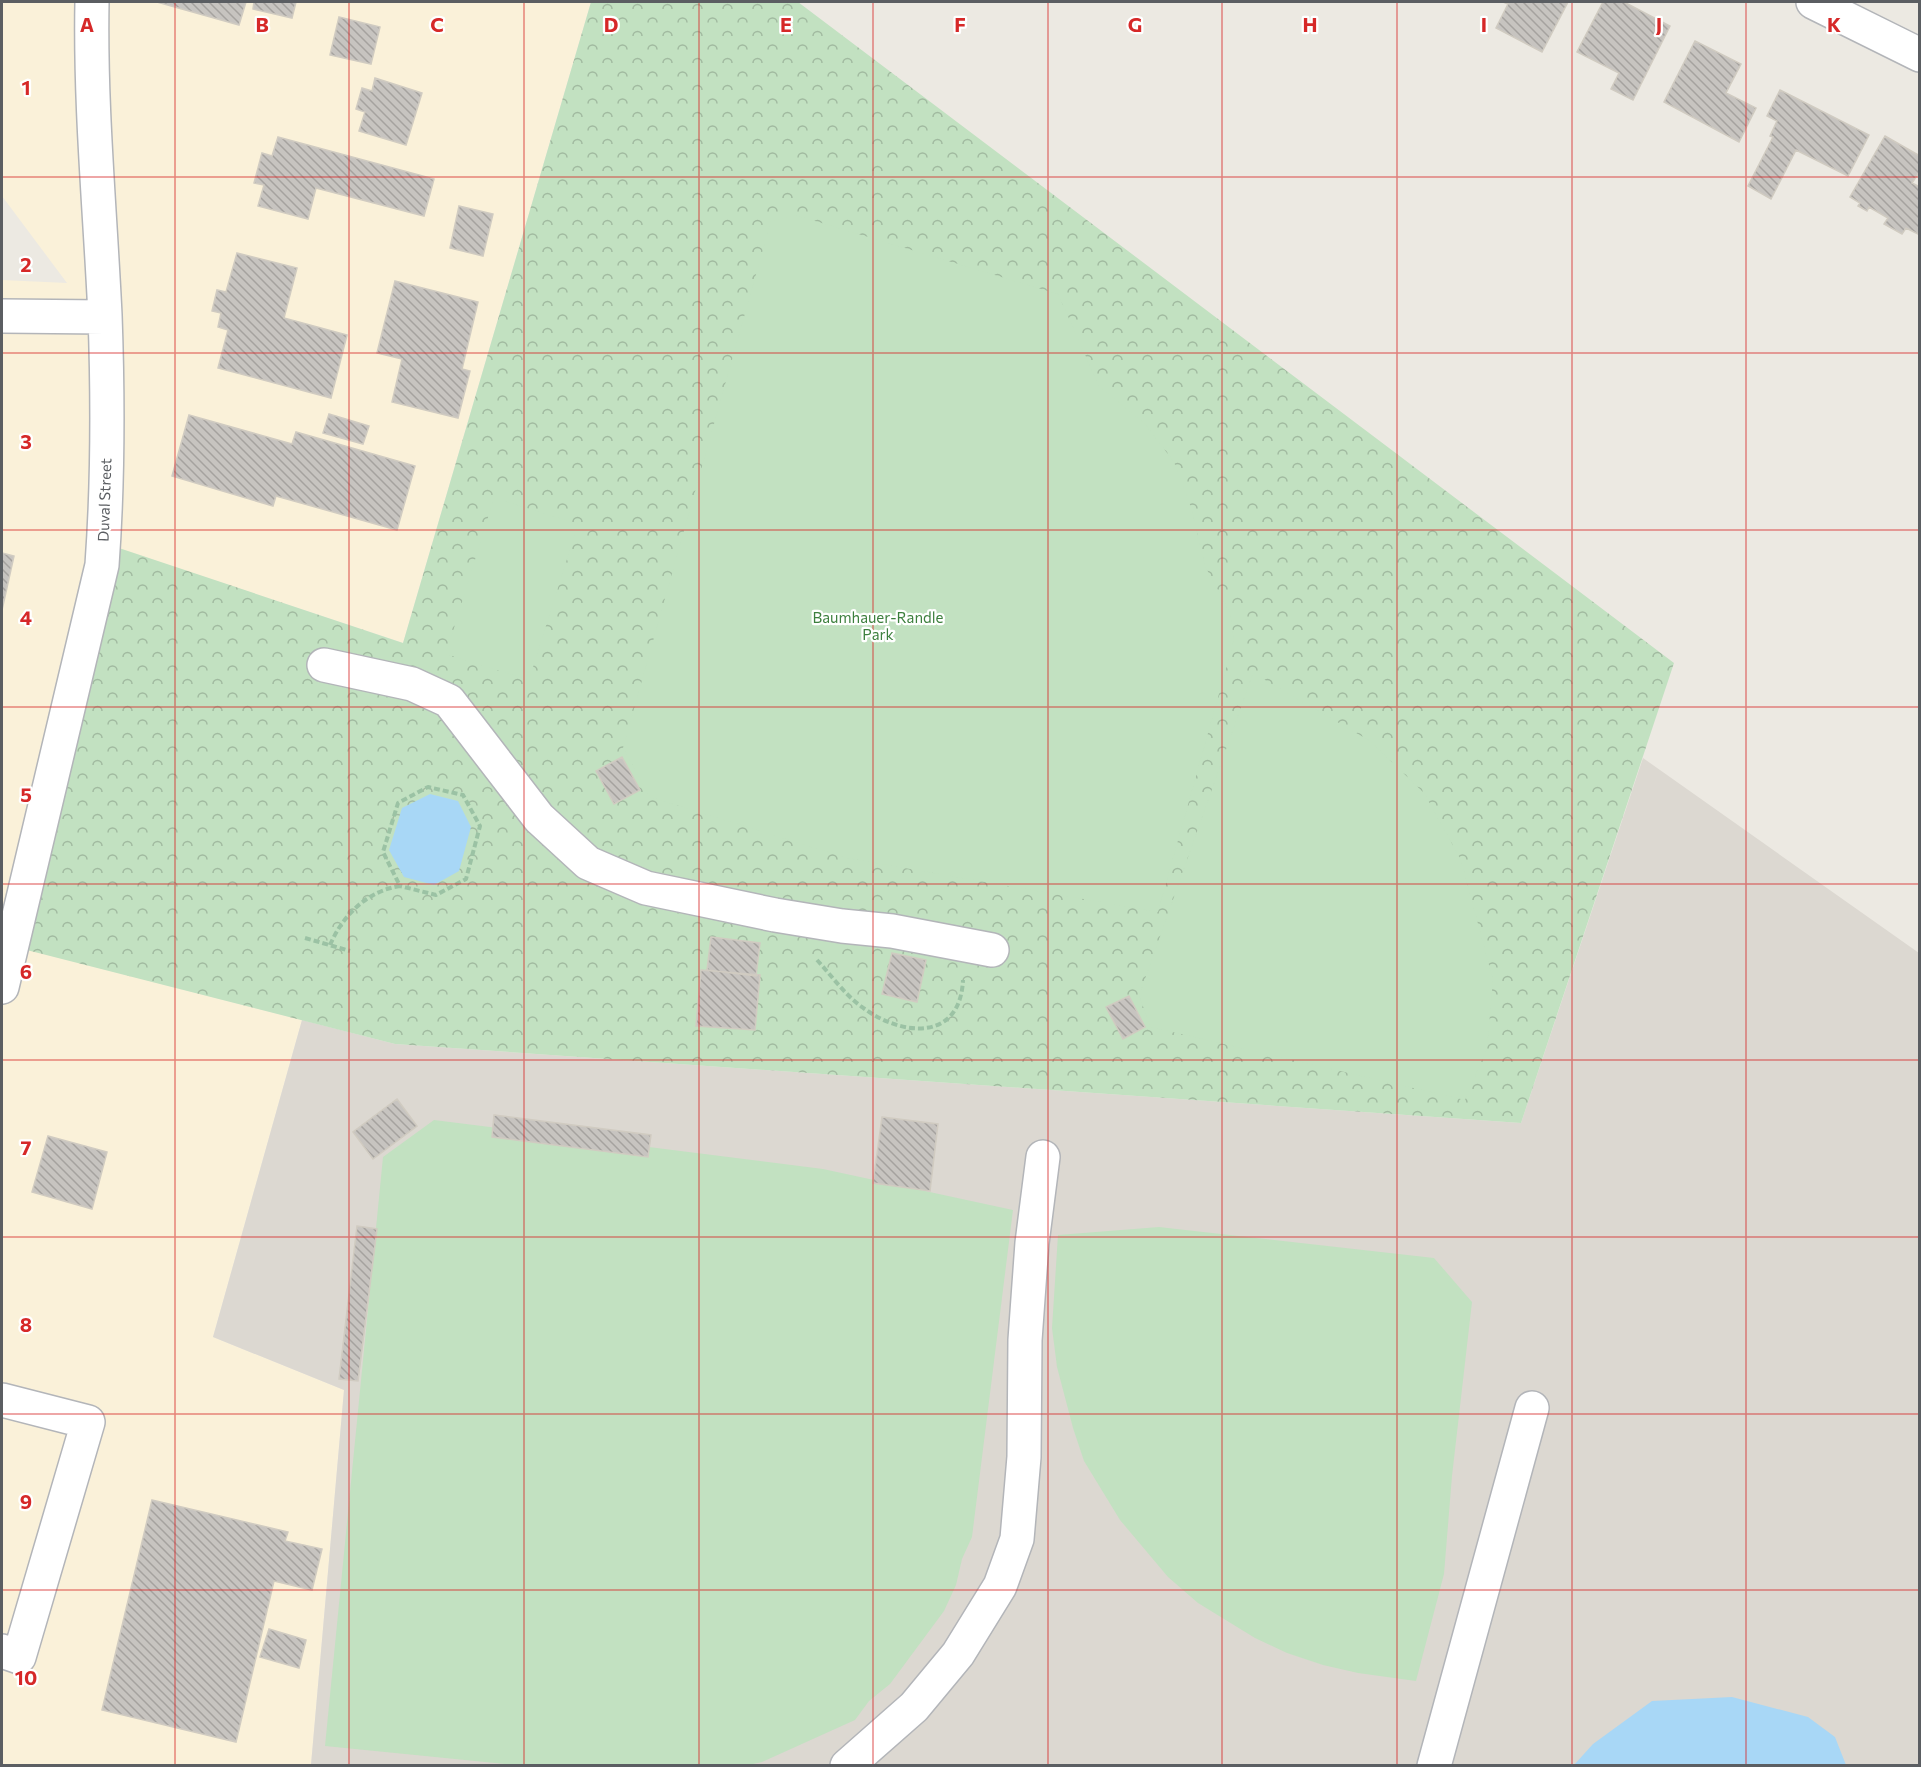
<svg xmlns="http://www.w3.org/2000/svg" width="1921" height="1767" font-family="Commissioner,sans-serif">
  <style>
    .commercial { fill: #faf1d9 }
    .education { fill: #dcd8d1 }
    .park { fill: url(#park-crowns) }
    .pitch { fill: #c2e1c1 }
    .water { fill: #a8d7f6 }
    .building { fill: url(#building-back-hatch); stroke: #d0cbc1; stroke-width: 1.5 }
    .lines { fill: none; stroke-linecap: round; stroke-linejoin: round }
    .minor-casing { stroke: #b3b5b9; stroke-width: 36 }
    .path { stroke: #9bc2a4; stroke-width: 4; stroke-dasharray: 6 3; stroke-linecap: butt }
    .minor { stroke: #fff; stroke-width: 33 }
    .grid { fill: none; stroke: #d62828; stroke-width: 1.5; stroke-opacity: 0.55 }
    .labels { text-anchor: middle; stroke-width: 4.5; stroke-linejoin: round; paint-order: stroke }
    .street-label { font-size: 15px; fill: #5b5e62; stroke: #fff }
    .park-label { font-size: 15px; fill: #3c7f3d; stroke: #fff }
    .grid-label { font-size: 20px; text-anchor: middle; font-weight: bold; fill: #d62828; stroke: #fff; stroke-width: 4.5; stroke-linejoin: round; paint-order: stroke }
  </style>
  <defs>
    <pattern id="park-crowns" width="20" height="18" patternUnits="userSpaceOnUse" patternTransform="scale(1.5)"><rect width="20" height="18" fill="#c2e1c1"/><path d="M2 6a3 3 0 1 1 6 0M12 15a3 3 0 1 1 6 0" fill="none" stroke="#a1baa0"/></pattern>
    <pattern id="building-back-hatch" width="6" height="6" patternUnits="userSpaceOnUse" patternTransform="scale(1.5)"><rect width="6" height="6" fill="#c7c4c0"/><path d="M-1 5l2 2M0 0l6 6M5-1l2 2" fill="none" stroke="#a5a29f"/></pattern>
  </defs>
  <rect width="100%" height="100%" fill="#ece9e2"/>
  <path class="commercial" d="M2 2H591L403 643 120 549 29 950 302 1020 213 1337 344 1390 311 1765H2V280L67 283 2 196Z"/>
  <path class="education" d="M1643 758 1919 953V1765H311L344 1390 213 1337 302 1020 395 1044 1521 1123Z"/>
  <path class="park" d="M591 2H798L1674 663 1521 1123 395 1044 11 946 104 543 403 643Z"/>
  <path class="pitch" d="M795 215 1058 294 1099 386 1145 424 1174 462 1192 510 1205 566 1230 613 1234 640 1158 912 847 858 650 797 623 748 771 221Z
    M494 498 578 524 529 680 446 654Z
    M1253 673 1370 741 1424 793 1461 860 1493 980 1487 1048 1465 1100 1151 1027 1139 996Z
    M434 1120 823 1169 1013 1210 972 1537 962 1559 956 1585 944 1611 890 1684 869 1701 855 1720 762 1762 749 1765 524 1766 325 1746 383 1157Z
    M1159 1227 1434 1258 1472 1302 1452 1476 1444 1574 1416 1681 1358 1673 1323 1665 1287 1653 1255 1638 1198 1603 1168 1577 1120 1520 1084 1461 1073 1428 1057 1367 1052 1328 1058 1235Z"/>
  <path class="water" d="M430 794 458 801 471 827 459 871 434 885 404 877 389 850 402 808Z
    M1732 1697 1808 1717 1835 1737 1846 1765H1574L1593 1744 1652 1701Z"/>
  <path class="building" d="M157 2H246L239 25Z
    M254 2H296L292 18 253 9Z
    M1503 2H1568L1542 52 1496 28 1508 4Z
    M1603 2H1624L1670 26 1633 100 1611 89 1619 73 1577 52Z
    M339 17 380 27 371 64 330 55Z
    M1695 41 1741 64 1726 93 1756 108 1739 142 1664 102Z
    M375 78 422 93 406 145 359 131 365 112 356 109 362 88 372 91Z
    M1780 90 1869 135 1848 176 1796 150 1771 199 1748 186 1773 137 1770 136 1777 121 1767 116Z
    M1885 136 1920 156V171L1912 183 1920 187V235L1906 228 1902 234 1884 224 1888 218 1869 207 1867 211 1858 206 1860 203 1850 197Z
    M278 137 434 179 424 216 316 188 308 219 258 206 264 185 254 183 262 153 272 156Z
    M459 206 493 214 483 256 450 248Z
    M237 253 297 268 284 318 347 335 331 398 218 368 228 330 218 327 221 313 212 311 217 290 226 292Z
    M395 281 478 302 462 369 470 371 458 418 392 402 402 359 377 353Z
    M329 414 369 426 363 444 323 433Z
    M189 415 292 444 296 432 415 466 397 530 276 496 273 506 172 476Z
    M2 553 14 556 2 610Z
    M622 757 640 790 614 804 596 771Z
    M711 937 760 943 756 976 707 970Z
    M892 953 926 960 917 1002 882 994Z
    M701 970 760 975 755 1030 696 1026Z
    M1129 996 1145 1027 1123 1039 1106 1007Z
    M397 1099 417 1126 373 1159 353 1132Z
    M494 1115 651 1135 648 1157 492 1137Z
    M882 1117 938 1124 930 1191 873 1183Z
    M48 1136 107 1152 92 1209 32 1192Z
    M357 1226 377 1229 358 1381 339 1379Z
    M152 1500 288 1532 285 1541 322 1549 312 1590 274 1581 236 1742 102 1710Z
    M269 1629 306 1640 299 1668 260 1657Z"/>
  <g class="lines">
    <g class="minor-casing">
      <path id="minor" d="M1813 2 1920 55
        M2 316 105 317
        M324 665 412 684 449 701 539 818 588 863 646 888 775 915 842 926 892 931 992 950
        M2 987 102 565C108 482 108 398 105 315 100 210 90 106 92 2
        M2 1400 88 1422 19 1657 2 1651
        M847 1766 914 1707 958 1654 1000 1586 1017 1539 1024 1457 1025 1340 1032 1243 1043 1157
        M1434 1766 1532 1408"/>
    </g>
    <path class="path" d="M305 938 350 951
      M330 945C343 915 367 891 400 886L383 852 398 803 428 787 463 795 480 826 466 879 436 895 400 886
      M817 960C831 975 845 995 862 1007 900 1036 960 1043 963 980"/>
    <use href="#minor" class="minor"/>
  </g>
  <path class="grid" d="M175 2V1766M349 2V1766M524 2V1766M699 2V1766M873 2V1766M1048 2V1766M1222 2V1766M1397 2V1766M1572 2V1766M1746 2V1766M2 177H1920M2 353H1920M2 530H1920M2 707H1920M2 884H1920M2 1060H1920M2 1237H1920M2 1414H1920M2 1590H1920"/>
  <g class="labels">
    <g class="street-label">
      <text transform="translate(105 500) rotate(-88)" y="5">Duval Street</text>
    </g>
    <g class="park-label">
      <text x="878" y="623">Baumhauer-Randle<tspan x="878" dy="17">Park</tspan></text>
    </g>
  </g>
  <g class="grid-label">
    <text x="87" y="32">A</text>
    <text x="262" y="32">B</text>
    <text x="437" y="32">C</text>
    <text x="611" y="32">D</text>
    <text x="786" y="32">E</text>
    <text x="960" y="32">F</text>
    <text x="1135" y="32">G</text>
    <text x="1310" y="32">H</text>
    <text x="1484" y="32">I</text>
    <text x="1659" y="32">J</text>
    <text x="1834" y="32">K</text>
    <text x="26" y="95">1</text>
    <text x="26" y="272">2</text>
    <text x="26" y="449">3</text>
    <text x="26" y="625">4</text>
    <text x="26" y="802">5</text>
    <text x="26" y="979">6</text>
    <text x="26" y="1155">7</text>
    <text x="26" y="1332">8</text>
    <text x="26" y="1509">9</text>
    <text x="26" y="1685">10</text>
  </g>
  <rect width="1921" height="1767" fill="none" stroke="#5b5e62" stroke-width="6"/>
</svg>
